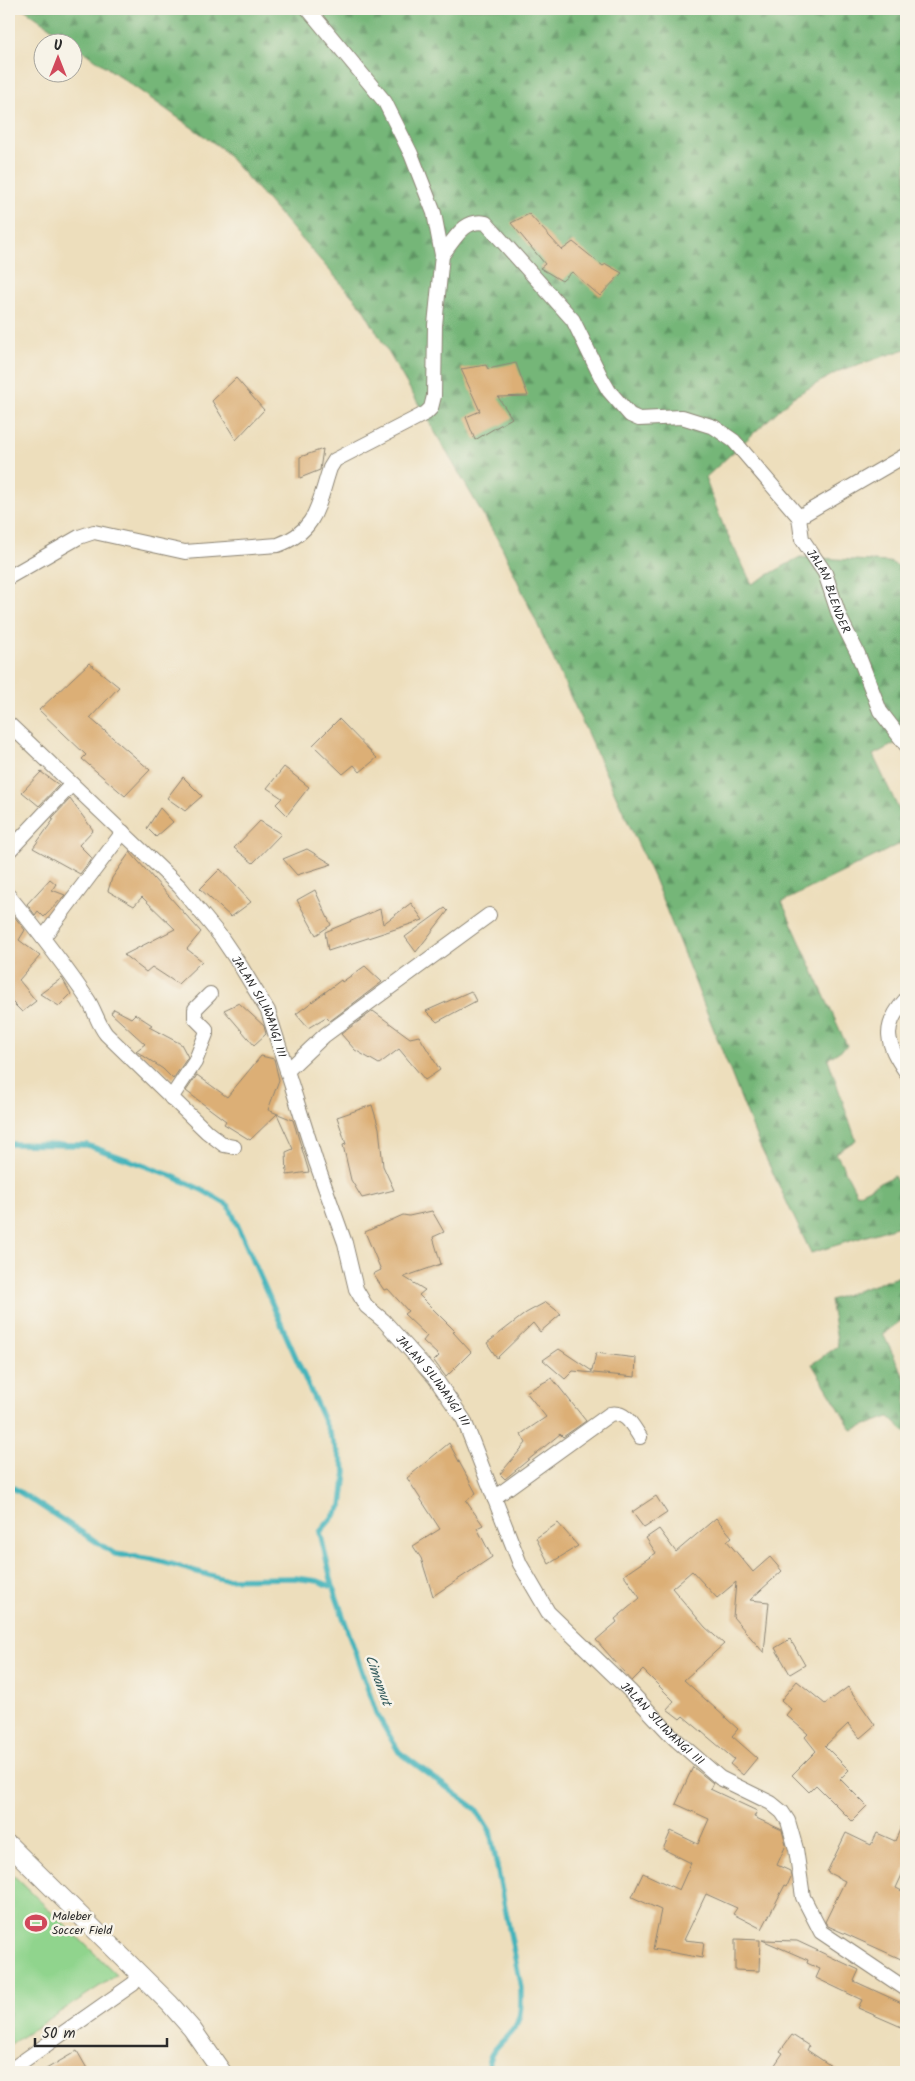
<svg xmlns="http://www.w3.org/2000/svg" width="915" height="2081" font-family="Kalam,sans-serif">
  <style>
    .forest { fill: url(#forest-firs); stroke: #507052 }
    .green { fill: #90d48d; stroke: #5e805c }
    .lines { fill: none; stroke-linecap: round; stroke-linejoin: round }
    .stream { stroke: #44b4bb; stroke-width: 5.5 }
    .building { fill: #dcaf76 }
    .minor-casing { stroke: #8c8474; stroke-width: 16 }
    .tertiary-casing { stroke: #8c8474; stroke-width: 20 }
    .minor { stroke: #fff; stroke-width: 14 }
    .tertiary { stroke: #fff; stroke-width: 18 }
    .labels { text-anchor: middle; stroke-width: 5; stroke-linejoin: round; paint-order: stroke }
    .street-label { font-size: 12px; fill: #2b2b2b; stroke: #f7f3e8 }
    .poi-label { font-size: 12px; fill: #2b2b2b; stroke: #f7f3e8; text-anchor: start }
    .water-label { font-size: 14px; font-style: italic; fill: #345b5d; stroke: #f7f3e8 }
  </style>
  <defs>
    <pattern id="forest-firs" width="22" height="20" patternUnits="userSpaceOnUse" patternTransform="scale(1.25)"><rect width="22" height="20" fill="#74b678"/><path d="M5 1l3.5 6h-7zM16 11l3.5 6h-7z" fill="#5f9463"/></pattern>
  </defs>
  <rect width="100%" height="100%" fill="#f7f3e8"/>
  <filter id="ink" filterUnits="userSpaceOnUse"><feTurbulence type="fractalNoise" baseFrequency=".02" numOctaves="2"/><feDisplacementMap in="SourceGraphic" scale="10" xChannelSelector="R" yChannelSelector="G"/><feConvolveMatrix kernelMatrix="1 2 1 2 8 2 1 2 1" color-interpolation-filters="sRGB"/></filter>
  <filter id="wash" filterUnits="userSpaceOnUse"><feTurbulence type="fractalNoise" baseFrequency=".0096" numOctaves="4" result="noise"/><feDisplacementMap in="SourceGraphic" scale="20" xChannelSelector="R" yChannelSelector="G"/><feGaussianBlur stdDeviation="1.12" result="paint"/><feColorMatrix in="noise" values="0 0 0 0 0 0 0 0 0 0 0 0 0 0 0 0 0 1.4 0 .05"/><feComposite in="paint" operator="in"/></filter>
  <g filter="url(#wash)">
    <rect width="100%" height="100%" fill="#eddebc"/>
    <path class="forest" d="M24 9H906V349L839 371 793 397 705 478 725 530 752 584 800 557 889 562 906 569V738L873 755 906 825V841L782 902 847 1046 828 1059 856 1140 836 1153 857 1194 894 1176 906 1198V1224L811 1253 759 1144 655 881 502 547 362 307 221 148Z
      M906 1274V1317L883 1334 906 1381V1433L889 1417 852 1430 812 1364 838 1346 830 1300Z"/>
    <path class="green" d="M9 1871 117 1975 9 2045Z"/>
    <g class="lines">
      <path class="stream" d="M9 1144 87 1145 170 1175 202 1190 229 1206 346 1471 342 1506 320 1532 333 1587
        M9 1485 115 1554 152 1559 223 1579 295 1578 318 1581 333 1587 376 1713 399 1752 476 1809 490 1831 521 1988C521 2001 522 2015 515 2027 506 2041 484 2052 489 2072"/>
    </g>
    <g id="blocks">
      <path class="building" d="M529 214 562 250 573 242 603 266 606 264 622 273 600 296 572 272 562 281 540 268 545 264 511 223Z
        M516 363 528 396 498 397 512 418 475 440 466 417 480 411 461 369 486 365 488 369Z
        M236 378 264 410 236 440 212 401Z
        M323 449 320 470 300 478V457Z
        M89 663 119 687 90 718 150 770 125 796 82 759 86 755 39 710Z
        M339 719 377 758 360 772 354 765 343 774 313 745Z
        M284 767 309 787 287 815 276 804 282 798 267 788Z
        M41 772 59 785 39 806 22 792Z
        M183 777 202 796 185 811 167 798Z
        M70 799 93 830 79 845 92 858 80 874 33 848 54 819 52 818Z
        M160 808 173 822 156 837 147 828Z
        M260 821 281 834 253 863 234 848Z
        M307 849 332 864 297 875 283 859Z
        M130 852 201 932 187 949 202 961 178 984 152 967 146 972 124 955 175 929 142 897 134 906 108 891 112 878Z
        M220 869 251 902 231 917 200 889Z
        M50 879 56 884 52 890 65 895 44 917 38 911 35 915 27 904Z
        M315 890 331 925 316 935 297 900Z
        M411 903 423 920 328 951 325 932 380 909 383 924Z
        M445 908 448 911 416 952 405 937Z
        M14 916 25 930 19 940 40 956 19 980 36 1001 22 1012 9 999V922Z
        M365 966 382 982 330 1021 326 1017 308 1028 296 1014 341 980 342 982Z
        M62 978 71 994 59 1006 40 994Z
        M471 991 476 1001 437 1022 426 1011Z
        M239 1003 264 1026 266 1034 254 1045 224 1010Z
        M114 1009 131 1018 135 1014 152 1025 149 1027 181 1044 188 1057 173 1079 163 1069 136 1051 145 1044 111 1013Z
        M373 1011 410 1038 419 1036 440 1070 425 1080 399 1049 379 1064 355 1050 341 1034Z
        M261 1056 274 1059 279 1080 268 1110 293 1120 309 1172 287 1175 286 1152 293 1149 277 1114 250 1140 224 1124 226 1121 186 1091 197 1075 227 1097Z
        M372 1105 379 1128 383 1166 394 1190 362 1198 351 1180 343 1145 346 1144 337 1117Z
        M432 1211 444 1232 433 1237 441 1264 404 1277 425 1290 419 1295 455 1331 453 1332 471 1352 446 1377 434 1361 439 1356 423 1341 427 1336 404 1314 408 1311 388 1289 384 1290 373 1274 381 1270 365 1232 403 1215 409 1216Z
        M546 1302 561 1314 540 1332 533 1323 497 1358 487 1343 526 1313Z
        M559 1349 592 1371 596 1353 636 1358 635 1377 573 1371 565 1379 543 1360Z
        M552 1378 586 1421 563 1437 560 1434 505 1479 500 1474 526 1443 521 1434 546 1417 526 1392Z
        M449 1443 476 1493 466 1501 483 1525 477 1528 492 1557 433 1596 421 1558 413 1546 440 1529 407 1478Z
        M656 1496 667 1513 644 1528 632 1512Z
        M716 1518 732 1537 727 1541 753 1572 770 1557 782 1571 750 1600 769 1602 764 1653 733 1617 736 1582 717 1598 692 1571 672 1588 705 1627 724 1644 684 1680 738 1729 732 1736 757 1758 743 1775 730 1764 734 1759 683 1716 680 1719 667 1709 674 1701 643 1670 632 1681 596 1640 617 1622 615 1619 640 1598 624 1575 656 1553 646 1538 659 1529 676 1552Z
        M558 1523 578 1546 549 1564 536 1538Z
        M790 1639 805 1665 790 1674 775 1648Z
        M797 1681 825 1704 848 1687 875 1725 860 1738 848 1724 825 1746 849 1770 840 1779 867 1806 852 1821 816 1785 809 1792 792 1775 816 1751 805 1737 808 1734 786 1715 791 1709 781 1700Z
        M693 1767 713 1783 710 1789 757 1811 754 1817 782 1830 786 1845 777 1865 790 1871 791 1877 787 1886 785 1885 762 1929 733 1914 737 1908 706 1894 684 1940 704 1942 702 1958 653 1949 661 1910 632 1897 643 1873 679 1890 691 1863 663 1849 671 1831 698 1844 709 1819 676 1804Z
        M906 1816V1866L896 1888 906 1893V1949L901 1959 828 1926 825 1922 845 1881 827 1872 846 1833 871 1845 877 1833 895 1841Z
        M735 1939 760 1940 759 1971 735 1970Z
        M762 1940 797 1941 859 1970 854 1981 906 2005V2029L858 2008 862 2000 816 1978 820 1969 807 1963 808 1960Z
        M792 2035 809 2046 807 2050 840 2072H770L783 2053 780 2051Z
        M77 2051 89 2072H41Z"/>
    </g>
  </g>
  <g filter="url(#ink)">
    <use href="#blocks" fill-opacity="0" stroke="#8c8474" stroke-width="1"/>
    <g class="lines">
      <g class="minor-casing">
        <g id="minor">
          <path d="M442 255C455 239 464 218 486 223L573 320 602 379 609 391 630 415 639 419 682 417 714 427 734 441 799 517"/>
          <path id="s1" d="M906 455 799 517 802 539 825 573 840 618 858 654 880 711 906 745"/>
          <path d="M9 577 79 537 94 532 185 552 278 545C317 531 318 504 330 468L335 460 426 413 431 408 434 396 435 325 442 255 434 213 411 154 385 102 308 9"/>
          <path id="s2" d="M9 724 180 887 221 937 240 965 268 1011 316 1162 345 1243 356 1289 366 1306 384 1321 435 1378 464 1420 520 1564 548 1612 630 1691 674 1738 720 1778 771 1803 782 1812 788 1821 796 1849 803 1897 821 1932 906 1989"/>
          <path d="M9 851 72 784"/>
          <path d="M9 896C37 930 64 964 88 1000 95 1011 98 1024 106 1034L207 1132 224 1145 234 1147"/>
          <path d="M43 938 123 832"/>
          <path d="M906 999C881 1027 886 1043 906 1072"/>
          <path d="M287 1071 325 1035 489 915"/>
          <path d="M171 1098 195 1062 206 1034V1029L195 1018V1009L210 994"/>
          <path d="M494 1498 610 1414C626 1411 632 1425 640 1437"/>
          <path d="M9 2071 133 1984 141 1974"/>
        </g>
      </g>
      <g class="tertiary-casing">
        <path id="tertiary" d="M9 1845 170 2004 192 2029 222 2072"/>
      </g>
      <use href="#minor" class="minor"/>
      <use href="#tertiary" class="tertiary"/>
    </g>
  </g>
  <defs>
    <g id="stadium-bare" transform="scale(1.725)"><path d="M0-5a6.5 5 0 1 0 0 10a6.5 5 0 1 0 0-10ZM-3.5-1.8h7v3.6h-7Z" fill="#d1495b" stroke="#f7f3e8" stroke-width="2.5" paint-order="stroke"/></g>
  </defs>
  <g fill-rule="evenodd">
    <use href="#stadium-bare" x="36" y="1923"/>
  </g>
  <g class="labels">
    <g class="street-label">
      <text dy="4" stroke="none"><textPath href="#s1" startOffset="205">JALAN BLENDER</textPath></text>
      <text dy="4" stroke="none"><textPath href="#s2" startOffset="381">JALAN SILIWANGI III</textPath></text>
      <text dy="4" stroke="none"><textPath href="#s2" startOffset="801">JALAN SILIWANGI III</textPath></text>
      <text dy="4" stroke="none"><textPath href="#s2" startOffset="1221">JALAN SILIWANGI III</textPath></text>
    </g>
    <g class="poi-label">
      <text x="52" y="1920">Maleber<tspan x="52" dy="14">Soccer Field</tspan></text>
    </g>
    <g class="water-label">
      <text transform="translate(379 1680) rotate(70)" y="5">Cimamut</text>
    </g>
  </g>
  <rect width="915" height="2081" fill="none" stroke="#f7f3e8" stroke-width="30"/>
  <g transform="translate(58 58)"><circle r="24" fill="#f7f3e8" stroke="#a5a39c"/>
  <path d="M0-4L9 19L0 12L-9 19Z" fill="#d1495b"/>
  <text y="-8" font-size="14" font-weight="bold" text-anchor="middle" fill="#2b2b2b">U</text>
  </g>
  <path d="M35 2038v8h132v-8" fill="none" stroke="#2b2b2b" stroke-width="2.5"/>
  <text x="42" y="2038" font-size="15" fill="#2b2b2b" stroke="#f7f3e8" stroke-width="4" paint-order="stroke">50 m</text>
</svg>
